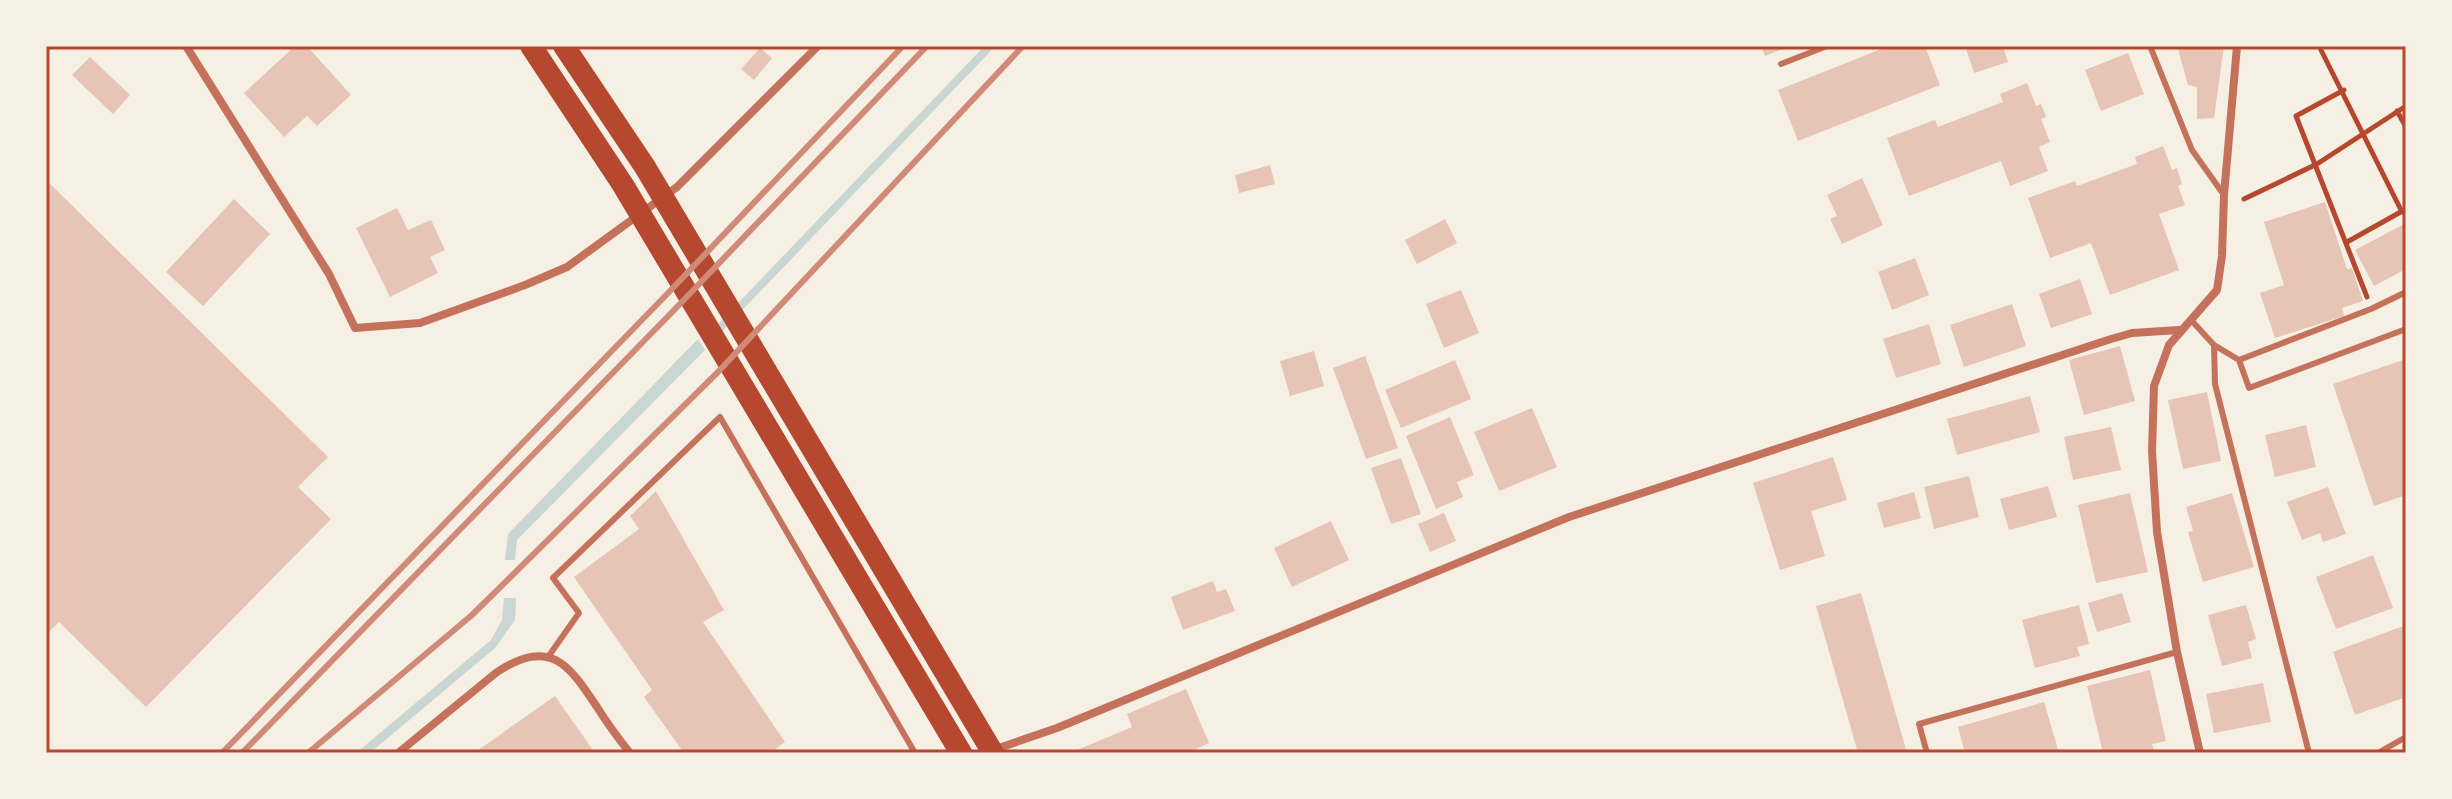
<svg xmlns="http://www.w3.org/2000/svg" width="2452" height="799" font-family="'Archivo Narrow',sans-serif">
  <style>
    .water { fill: #c9d6d2 }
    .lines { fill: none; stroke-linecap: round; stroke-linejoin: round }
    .stream { stroke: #c9d6d2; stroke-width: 8 }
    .building { fill: #e6c5b7 }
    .path { stroke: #b5482f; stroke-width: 5 }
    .service { stroke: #c5725c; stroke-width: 6 }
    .minor { stroke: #c5725c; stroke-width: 8 }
    .trunk { stroke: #b5482f; stroke-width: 22 }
    .rail { stroke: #cf8b77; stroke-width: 6 }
    .neatline { fill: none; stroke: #b5482f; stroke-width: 3 }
  </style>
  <rect width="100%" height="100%" fill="#f6efe4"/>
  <path class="water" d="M698 339 705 350 517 540 515 560H505L508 534Z
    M504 598H516L515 620 495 648 370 753H356L491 640 502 620Z"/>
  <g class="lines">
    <path class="stream" d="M714 334 990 46"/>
  </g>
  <path class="building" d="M295 46H307L351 95 317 126 307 116 284 137 244 93Z
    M1761 46H1790L1765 56Z
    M1889 46H1925L1940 85 1798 141 1778 90Z
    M1965 46H2003L2008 62 1974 73Z
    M2177 46H2224L2214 118 2197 119V87L2188 85Z
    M760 48 772 58 754 80 741 69Z
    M2128 53 2144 94 2101 111 2085 70Z
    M90 57 130 95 113 114 72 75Z
    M2027 83 2036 106 2041 104 2046 117 2041 119 2050 142 2039 147 2048 171 2010 186 2001 161 1909 196 1887 138 1935 120 1938 127 2003 102 2000 94Z
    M2163 146 2172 170 2177 168 2182 184 2178 186 2185 205 2159 214 2179 270 2110 295 2091 243 2050 258 2028 198 2075 181 2077 186 2137 164 2135 157Z
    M1270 165 1275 184 1239 193 1235 175Z
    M1862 178 1883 225 1842 244 1830 219 1837 216 1827 195Z
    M46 180 328 457 298 487 331 519 146 707 59 622 46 635Z
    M234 199 270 234 203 306 166 272Z
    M2325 202 2347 269 2352 268 2363 301 2342 308 2344 316 2275 338 2260 293 2284 285 2264 222Z
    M397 208 408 230 431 220 445 250 430 257 438 273 390 297 356 228Z
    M1445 219 1457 243 1417 264 1405 240Z
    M2406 223V269L2374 286 2355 250Z
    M1915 258 1929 295 1892 310 1878 272Z
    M2080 279 2092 314 2051 328 2039 294Z
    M1461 290 1479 333 1444 348 1426 304Z
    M2012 304 2026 346 1964 367 1950 325Z
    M1929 324 1941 364 1896 378 1883 339Z
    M2120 346 2135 401 2084 415 2069 360Z
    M1314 351 1324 386 1290 396 1280 361Z
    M1365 356 1398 448 1366 459 1333 368Z
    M2406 359V495L2374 506 2333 384Z
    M1455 360 1471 399 1401 428 1385 390Z
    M2207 392 2221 461 2183 469 2168 400Z
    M2030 396 2040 432 1957 455 1947 419Z
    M1532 408 1557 467 1499 491 1474 432Z
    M1450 417 1474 475 1457 482 1463 497 1436 509 1406 436Z
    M2306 425 2316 467 2275 477 2265 435Z
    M2111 427 2121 470 2073 480 2064 437Z
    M1833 457 1847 500 1811 511 1825 556 1780 570 1753 483Z
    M1401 458 1421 514 1391 524 1371 468Z
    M1969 476 1979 517 1934 529 1924 487Z
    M2048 486 2057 517 2009 530 2000 499Z
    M2328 487 2346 534 2323 542 2320 533 2302 540 2287 502Z
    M656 491 724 610 703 622 785 742 770 753H684L644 697 652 690 574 577 639 529 630 516Z
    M1914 492 1921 518 1884 528 1877 503Z
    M2130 493 2148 572 2096 583 2078 505Z
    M2232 493 2254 567 2203 582 2188 532 2193 531 2186 507Z
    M1444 513 1456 541 1430 552 1418 524Z
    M1331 521 1349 560 1292 587 1274 548Z
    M2373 555 2393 608 2336 629 2316 577Z
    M1213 581 1217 592 1226 589 1235 611 1183 630 1171 597Z
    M1861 593 1907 753H1858L1816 606Z
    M2122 593 2131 622 2097 632 2088 603Z
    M2079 605 2089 644 2077 647 2080 656 2035 668 2022 620Z
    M2246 605 2256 639 2248 642 2252 658 2222 666 2208 615Z
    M2406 625V697L2355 715 2333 652Z
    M2150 670 2166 741 2152 744 2154 750 2142 753H2103L2087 686Z
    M2263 683 2271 722 2214 733 2206 694Z
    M1186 689 1209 743 1186 753H1070L1132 727 1127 714Z
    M555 696 595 753H474Z
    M2044 702 2059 753H1965L1958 727Z"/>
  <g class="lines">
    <path class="path" d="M2319 46 2402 212
      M2344 90 2296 116 2367 297
      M2397 111 2406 127
      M2244 199 2317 164 2406 106
      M2347 242 2406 209"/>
    <path class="service" d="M2150 46 2192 150 2224 195
      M1781 64 1827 46
      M2191 320 2214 345 2239 360 2371 309 2406 292
      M2214 345 2215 384 2309 753
      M2239 360 2249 388 2406 329
      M548 657 579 613 553 578 720 417 915 753
      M1927 753 1919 724 2177 652
      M2378 753 2406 737"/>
    <path class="minor" d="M186 46 329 274 355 328 420 323 525 285 567 267 677 187 818 46
      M993 750 1057 728 1569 517 2111 339 2132 333 2179 330
      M398 753 497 672C550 638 568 663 597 707 607 723 618 738 630 753
      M2200 753 2177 652 2157 532 2152 451 2154 386 2169 345 2217 290 2222 256 2224 195 2237 46"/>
    <path class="trunk" d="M531 46 623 185 961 753
      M564 46 645 167 993 753"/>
    <path class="rail" d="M222 753 670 291 903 46
      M242 753 678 306 927 46
      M308 753 472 615 718 372 1023 46"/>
  </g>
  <rect width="2452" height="799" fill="none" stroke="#f6efe4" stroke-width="96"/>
  <rect x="48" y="48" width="2356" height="703" class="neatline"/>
</svg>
